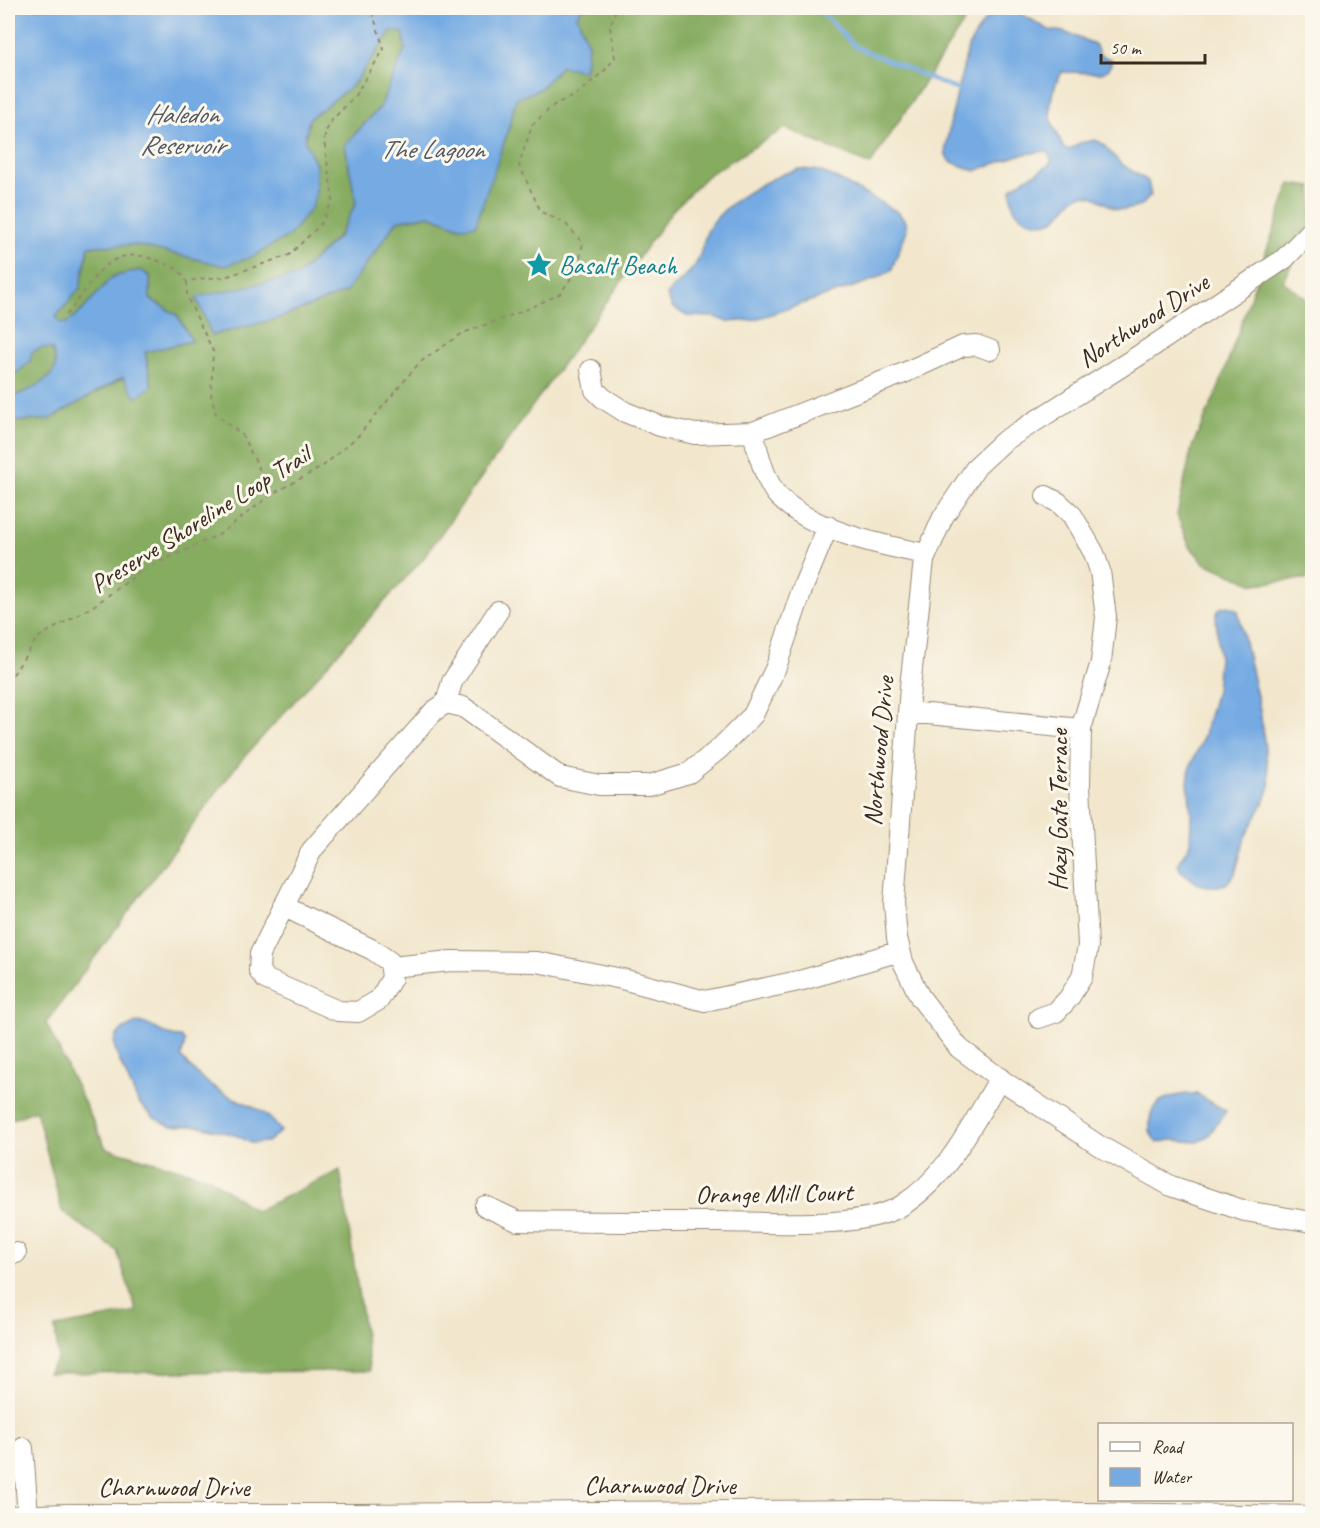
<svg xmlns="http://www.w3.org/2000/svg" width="1320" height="1528" font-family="Caveat,sans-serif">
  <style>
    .forest { fill: #86ac61; stroke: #606b40; stroke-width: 1.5 }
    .water { fill: #75aae3; stroke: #586a80; stroke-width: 1.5 }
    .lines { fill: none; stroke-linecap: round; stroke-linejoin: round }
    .stream { stroke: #75aae3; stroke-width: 4.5 }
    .minor-casing { stroke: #968876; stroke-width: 22 }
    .path { stroke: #968876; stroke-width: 2; stroke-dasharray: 4.5 4.5; stroke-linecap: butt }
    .minor { stroke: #fff; stroke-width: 20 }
    .labels { text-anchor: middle; stroke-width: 6; stroke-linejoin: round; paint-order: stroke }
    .culture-label { font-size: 26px; fill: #0d838f; stroke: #fbf7ec; text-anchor: start }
    .street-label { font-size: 26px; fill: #3b2a1e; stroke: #fbf7ec }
    .water-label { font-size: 27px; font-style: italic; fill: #4f5763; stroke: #fbf7ec }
  </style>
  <rect width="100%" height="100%" fill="#fbf7ec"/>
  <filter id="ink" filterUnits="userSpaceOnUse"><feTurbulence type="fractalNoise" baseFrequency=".0167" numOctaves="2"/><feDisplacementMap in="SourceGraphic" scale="12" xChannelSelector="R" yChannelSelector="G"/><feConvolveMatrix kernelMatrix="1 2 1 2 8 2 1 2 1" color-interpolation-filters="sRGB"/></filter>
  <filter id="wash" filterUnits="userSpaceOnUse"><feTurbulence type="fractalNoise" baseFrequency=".008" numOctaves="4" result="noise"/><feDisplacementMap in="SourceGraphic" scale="24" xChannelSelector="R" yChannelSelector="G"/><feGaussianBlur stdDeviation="1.35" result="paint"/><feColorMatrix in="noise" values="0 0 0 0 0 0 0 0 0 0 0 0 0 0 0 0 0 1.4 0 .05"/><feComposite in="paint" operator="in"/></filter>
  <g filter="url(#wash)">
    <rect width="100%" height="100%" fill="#f2e7cd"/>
    <path class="forest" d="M583 8H948L970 13 870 165 785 128 708 175 672 211 422 560 237 765 46 1023 106 1148 208 1177 256 1211 340 1170 370 1371 48 1373 58 1358 55 1327 137 1312 117 1251 62 1211 36 1110 8 1121V422L50 419 124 377 136 397 152 386 145 352 192 341 177 315 150 299V276L140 270 112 278 81 312 67 323H61L56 317 80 288 89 246 136 245 179 254 316 165 305 140 309 119 353 85 392 30 404 33 405 50 380 107 345 145 356 203 339 235 297 276 258 285 253 324 277 319 346 292 397 221 430 215 460 227 507 134 516 98 540 89 561 66 584 70 588 45 577 15Z
      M1290 184 1312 187V227L1283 281 1312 303V578L1254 584 1204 563 1189 545 1177 515 1192 447 1219 387Z
      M42 348 52 349C54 355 57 362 55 368 50 383 21 394 8 398V380L32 352Z"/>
    <path class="water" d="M8 8H361L375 16 380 12 381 8H583L577 15 588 45 584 71 561 66 540 89 516 99 507 134 475 226 460 227 430 215 397 221 346 292 277 319 212 335 196 297 297 276 339 236 356 203 345 145 380 107 405 50 404 33 392 30 353 85 309 119 305 140 316 165V192L312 207 290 235 254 256 225 266 136 245 89 246 80 288 56 317 61 323H67L81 312 112 277 140 270 150 276V299L177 315 192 341 145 352 152 386 136 398 123 377 50 419 8 422V398C21 394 50 383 55 368 57 362 54 355 52 349L42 348 32 352 30 362 8 380Z
      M1003 8 1013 9 1049 30 1064 32 1095 44 1100 55 1112 60 1109 69 1102 73 1062 72C1053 87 1047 104 1052 122 1055 131 1061 138 1063 148L1069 150 1079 143 1095 140 1102 143 1121 164 1148 181 1151 196H1149C1147 198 1146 202 1143 204 1136 209 1120 212 1112 207 1104 203 1097 196 1087 195 1070 193 1067 211 1055 219 1041 227 1021 221 1014 208 1011 203 1012 195 1011 189 1023 176 1041 175 1052 161L1047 151 1019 155 975 171 949 161 945 153 950 124 968 47 984 21Z
      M798 169 815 170 830 175 898 212 906 222 907 230 891 271 868 282 753 320 728 322 714 317 687 316 672 307 667 295C675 285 685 278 693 268 702 258 702 242 708 230 724 202 768 178 798 169Z
      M1228 606 1234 608 1238 611 1260 710 1270 786 1266 798 1245 837 1235 874 1226 884 1213 887 1198 884 1180 870 1178 863 1190 844 1191 813 1188 783 1190 767 1203 738 1216 691 1219 658 1216 615 1220 608Z
      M138 1022C156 1025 163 1037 181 1037L185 1042 181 1057C192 1070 205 1082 220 1091 246 1106 263 1105 281 1131L267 1142 251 1143 238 1136 200 1126H170L153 1117 138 1102 116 1053 114 1043 116 1036 122 1030Z
      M1188 1094H1197L1226 1111 1209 1135 1198 1142 1171 1140 1157 1143C1151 1136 1149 1131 1150 1121 1151 1099 1170 1096 1188 1094Z"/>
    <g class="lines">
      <path class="stream" d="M817 8 856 47 958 90"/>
    </g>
  </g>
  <g filter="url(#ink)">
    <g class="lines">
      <g class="minor-casing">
        <path id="minor" d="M1312 230 1284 259 1138 356 1004 441 977 466 943 517 924 560 910 687 894 903 897 938 903 962 920 997 959 1048 1006 1083 1098 1145 1171 1186 1245 1211 1312 1222
          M591 370 595 390 603 398 625 412 660 426 695 434 753 432 904 373 963 346 976 345 990 350
          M753 432C757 449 766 484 778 496 812 531 880 545 926 554
          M446 703 452 682 498 611
          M908 712 1081 729
          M283 906 373 950 390 962 392 978 379 1000 358 1012 338 1011 265 979 259 971 260 954 312 850 434 711 446 703 463 707 560 777 599 785H649L689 773 719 749 753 715 776 667 803 587 828 526
          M391 967 451 961 537 962 622 979 705 1001 803 980 900 951
          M1039 1018 1056 1012 1069 998 1082 977 1088 946 1080 785 1081 729 1101 662 1106 617 1100 571 1094 553 1072 515 1059 503 1046 496
          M485 1206 517 1221C584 1222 650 1222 717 1222 765 1222 861 1230 901 1206 948 1177 972 1124 1000 1078
          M8 1254 16 1253
          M23 1448 28 1516
          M8 1516 68 1514H354L869 1510 1312 1516"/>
      </g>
      <path class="path" d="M66 315C94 283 106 240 158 261 171 266 181 269 187 282
        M272 494 242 435 216 414 211 395 213 351 187 297V282L197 279 225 277 289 255 320 225 333 200 324 141 326 131 332 120 354 97 384 49 371 8
        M8 682 37 638 95 605 143 570 220 534 272 494 322 467 358 436 420 362 463 333 523 311 560 294 578 268 583 243 565 223 541 212 519 165 532 125 555 104 576 95 605 70 615 58 610 28 616 8"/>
      <use href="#minor" class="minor"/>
    </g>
  </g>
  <defs>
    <g id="sight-bare" transform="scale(2.07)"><path d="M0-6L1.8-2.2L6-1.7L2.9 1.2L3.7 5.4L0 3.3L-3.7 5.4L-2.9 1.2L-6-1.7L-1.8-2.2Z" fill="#0f9aa8" stroke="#fbf7ec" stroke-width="2.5" paint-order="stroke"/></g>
  </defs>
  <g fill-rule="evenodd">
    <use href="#sight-bare" x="539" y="265"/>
  </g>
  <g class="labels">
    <g class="culture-label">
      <text x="559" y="274">Basalt Beach</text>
    </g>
    <g class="street-label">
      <text transform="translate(1143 320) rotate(-33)" y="9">Northwood Drive</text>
      <text transform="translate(200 519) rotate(-32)" y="9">Preserve Shoreline Loop Trail</text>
      <text transform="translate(878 751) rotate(-85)" y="9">Northwood Drive</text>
      <text transform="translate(1058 810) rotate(-90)" y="9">Hazy Gate Terrace</text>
      <text transform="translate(774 1193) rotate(-1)" y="9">Orange Mill Court</text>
      <text x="660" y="1494">Charnwood Drive</text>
      <text x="174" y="1496">Charnwood Drive</text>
    </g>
    <g class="water-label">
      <text x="182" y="123">Haledon<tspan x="182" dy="31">Reservoir</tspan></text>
      <text x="432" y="158">The Lagoon</text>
    </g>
  </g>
  <rect width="1320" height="1528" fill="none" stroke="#fbf7ec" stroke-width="30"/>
  <rect x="1098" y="1423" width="195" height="78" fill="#fbf7ec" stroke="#aea59a" stroke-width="1.5"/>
  <rect x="1110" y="1442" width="30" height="9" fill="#ffffff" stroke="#aea59a" stroke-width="1.5"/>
  <text x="1152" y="1453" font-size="18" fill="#3b2a1e">Road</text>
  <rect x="1110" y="1468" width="30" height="18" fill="#75aae3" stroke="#aea59a" stroke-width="1.5"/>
  <text x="1152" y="1483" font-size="18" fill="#3b2a1e">Water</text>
  <path d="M1101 54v9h104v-9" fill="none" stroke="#3b2a1e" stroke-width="3"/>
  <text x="1110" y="54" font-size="18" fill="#3b2a1e" stroke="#fbf7ec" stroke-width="4.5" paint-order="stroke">50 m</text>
</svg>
